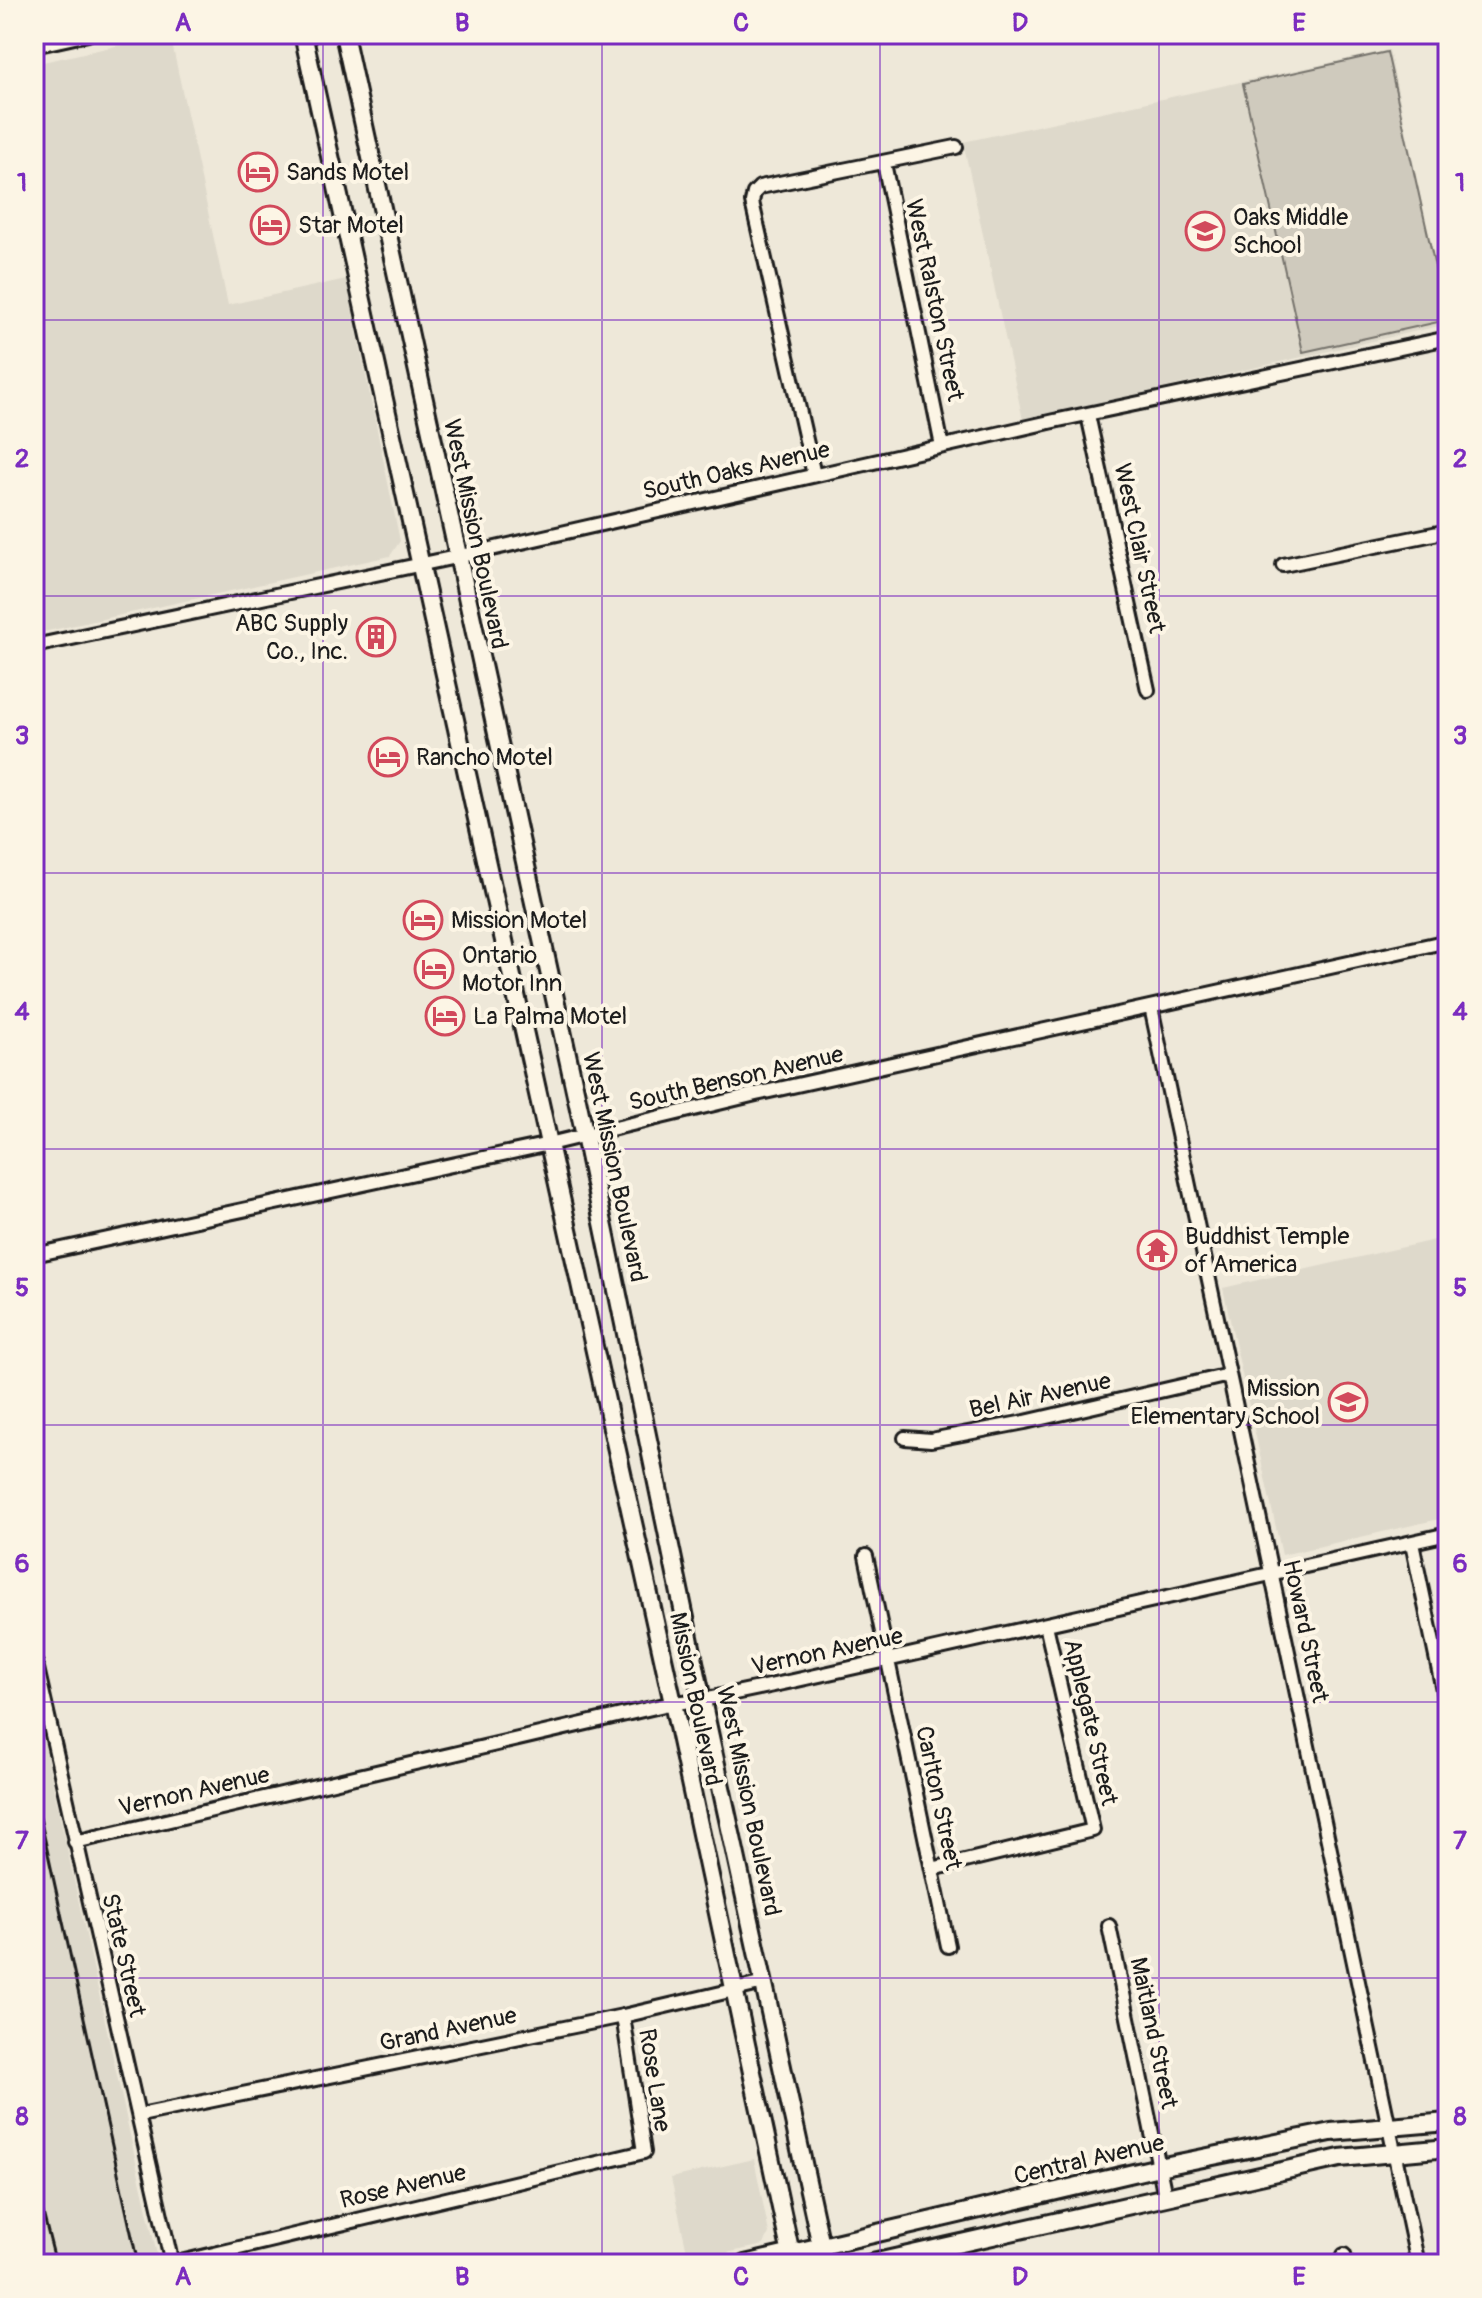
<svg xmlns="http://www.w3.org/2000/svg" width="1482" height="2298" font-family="Pangolin,sans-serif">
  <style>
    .built { fill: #ded9cb }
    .pitch { fill: #cfcabd; stroke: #76736c; stroke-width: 2 }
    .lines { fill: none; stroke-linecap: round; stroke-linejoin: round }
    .minor-casing { stroke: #1c1c1c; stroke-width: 18 }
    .major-casing { stroke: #1c1c1c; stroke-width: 22 }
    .minor { stroke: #fcf5e5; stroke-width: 12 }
    .major { stroke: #fcf5e5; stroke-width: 16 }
    .rail { stroke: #1c1c1c; stroke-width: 3 }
    .grid { fill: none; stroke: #7b2cbf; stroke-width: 2; stroke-opacity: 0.55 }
    .labels { text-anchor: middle; stroke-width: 8; stroke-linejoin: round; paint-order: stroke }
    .poi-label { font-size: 24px; fill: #1c1c1c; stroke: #fcf5e5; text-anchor: start }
    .street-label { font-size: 24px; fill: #1c1c1c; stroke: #fcf5e5 }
    .neatline { fill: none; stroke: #7b2cbf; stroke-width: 3 }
    .grid-label { font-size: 26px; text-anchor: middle; font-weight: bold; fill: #7b2cbf }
  </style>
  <rect width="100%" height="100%" fill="#eee8d9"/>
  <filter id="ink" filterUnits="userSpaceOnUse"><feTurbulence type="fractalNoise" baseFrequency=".0125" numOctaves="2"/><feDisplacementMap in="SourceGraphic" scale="16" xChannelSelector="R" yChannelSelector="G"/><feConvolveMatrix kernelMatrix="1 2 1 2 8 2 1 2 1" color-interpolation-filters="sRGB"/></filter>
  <g filter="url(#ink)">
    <path class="built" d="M170 34 228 305 346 279 400 541 390 556 34 634V64Z
      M1389 50 1448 324 1023 420 963 142Z
      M1448 1237V1517L1282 1555 1223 1288Z
      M34 1698 134 2153 159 2264H34Z
      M754 2159 769 2233 766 2240 764 2245 689 2261 671 2178Z"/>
    <path class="pitch" d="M1387 52 1447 320 1303 352 1243 84Z"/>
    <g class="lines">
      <g class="minor-casing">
        <path id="minor" d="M34 46 88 34
          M884 163 942 446
          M1088 415 1148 690
          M814 475 752 202 754 193 760 187 956 147
          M1283 565 1448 531
          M34 646 456 557 1054 421 1448 338
          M1151 1007 1418 2264
          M34 1255 549 1144 756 1094 1448 941
          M905 1438 931 1440 1025 1422 1229 1375
          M1412 1543 1448 1714
          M866 1556 948 1946
          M34 1655 172 2264
          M75 1842 673 1703 702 1700 793 1681 1448 1534
          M932 1869 1093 1830 1046 1625
          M1109 1926 1165 2196
          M140 2115 623 2016 764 1983
          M1344 2255 1346 2264
          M172 2264 644 2152 623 2016"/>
      </g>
      <g class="major-casing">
        <path id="major" d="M303 34 673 1703 793 2264
          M344 34 585 1136 702 1700 825 2264
          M745 2264 1159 2167 1331 2132 1448 2122
          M868 2264 1340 2158 1448 2148"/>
      </g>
      <use href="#minor" class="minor"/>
      <use href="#major" class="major"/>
      <path class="rail" d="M34 1790 138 2264
        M34 2177 56 2264"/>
    </g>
  </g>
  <path class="grid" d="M323 34V2264M602 34V2264M880 34V2264M1159 34V2264M34 320H1448M34 596H1448M34 873H1448M34 1149H1448M34 1425H1448M34 1702H1448M34 1978H1448"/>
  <defs>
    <g id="hotel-ring" transform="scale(2)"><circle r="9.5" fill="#fcf5e5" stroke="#d1495b" stroke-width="1.5"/><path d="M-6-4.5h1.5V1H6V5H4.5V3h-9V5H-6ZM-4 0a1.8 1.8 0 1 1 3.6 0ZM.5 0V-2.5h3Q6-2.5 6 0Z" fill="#d1495b"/></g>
    <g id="school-ring" transform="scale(2)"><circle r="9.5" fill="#fcf5e5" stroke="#d1495b" stroke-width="1.5"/><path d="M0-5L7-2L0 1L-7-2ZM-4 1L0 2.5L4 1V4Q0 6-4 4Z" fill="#d1495b"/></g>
    <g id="building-ring" transform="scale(2)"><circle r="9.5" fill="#fcf5e5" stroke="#d1495b" stroke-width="1.5"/><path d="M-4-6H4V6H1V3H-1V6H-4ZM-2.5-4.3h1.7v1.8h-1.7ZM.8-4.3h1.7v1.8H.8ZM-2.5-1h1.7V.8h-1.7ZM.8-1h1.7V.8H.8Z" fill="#d1495b"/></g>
    <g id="temple-ring" transform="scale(2)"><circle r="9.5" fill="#fcf5e5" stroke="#d1495b" stroke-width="1.5"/><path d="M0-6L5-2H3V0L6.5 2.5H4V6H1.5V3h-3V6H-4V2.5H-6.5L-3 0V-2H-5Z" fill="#d1495b"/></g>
  </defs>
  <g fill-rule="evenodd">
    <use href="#hotel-ring" x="258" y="172"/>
    <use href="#hotel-ring" x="270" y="225"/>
    <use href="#school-ring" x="1205" y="231"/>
    <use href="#building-ring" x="376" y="637"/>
    <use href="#hotel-ring" x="388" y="757"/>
    <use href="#hotel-ring" x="423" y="920"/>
    <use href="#hotel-ring" x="434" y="969"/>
    <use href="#hotel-ring" x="445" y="1016"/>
    <use href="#temple-ring" x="1157" y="1250"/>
    <use href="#school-ring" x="1348" y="1402"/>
  </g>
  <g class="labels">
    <g class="poi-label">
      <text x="286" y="180">Sands Motel</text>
      <text x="1233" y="225">Oaks Middle<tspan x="1233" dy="28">School</tspan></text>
      <text x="298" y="233">Star Motel</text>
      <text x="348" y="631" text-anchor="end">ABC Supply<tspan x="348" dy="28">Co., Inc.</tspan></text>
      <text x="416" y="765">Rancho Motel</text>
      <text x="451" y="928">Mission Motel</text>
      <text x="462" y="963">Ontario<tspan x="462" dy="28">Motor Inn</tspan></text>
      <text x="473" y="1024">La Palma Motel</text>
      <text x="1185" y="1244">Buddhist Temple<tspan x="1185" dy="28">of America</tspan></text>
      <text x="1320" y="1396" text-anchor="end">Mission<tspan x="1320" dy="28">Elementary School</tspan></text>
    </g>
    <g class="street-label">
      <text transform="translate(935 300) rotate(78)" y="8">West Ralston Street</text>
      <text transform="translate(736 470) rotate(-13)" y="8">South Oaks Avenue</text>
      <text transform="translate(476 534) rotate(78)" y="8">West Mission Boulevard</text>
      <text transform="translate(1140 548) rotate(78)" y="8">West Clair Street</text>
      <text transform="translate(736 1078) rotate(-13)" y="8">South Benson Avenue</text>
      <text transform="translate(615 1167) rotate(78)" y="8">West Mission Boulevard</text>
      <text transform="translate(1040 1395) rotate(-12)" y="8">Bel Air Avenue</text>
      <text transform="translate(1306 1631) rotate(78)" y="8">Howard Street</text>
      <text transform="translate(827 1651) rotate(-12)" y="8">Vernon Avenue</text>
      <text transform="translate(696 1699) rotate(78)" y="8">Mission Boulevard</text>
      <text transform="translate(1091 1722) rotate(77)" y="8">Applegate Street</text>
      <text transform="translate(194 1791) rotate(-13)" y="8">Vernon Avenue</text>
      <text transform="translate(939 1798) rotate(78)" y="8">Carlton Street</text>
      <text transform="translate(749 1801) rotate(78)" y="8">West Mission Boulevard</text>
      <text transform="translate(124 1955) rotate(77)" y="8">State Street</text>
      <text transform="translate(448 2029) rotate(-12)" y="8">Grand Avenue</text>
      <text transform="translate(1154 2033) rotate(78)" y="8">Maitland Street</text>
      <text transform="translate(655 2080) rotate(81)" y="8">Rose Lane</text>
      <text transform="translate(1089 2159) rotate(-13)" y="8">Central Avenue</text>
      <text transform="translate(403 2186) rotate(-13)" y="8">Rose Avenue</text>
    </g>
  </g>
  <rect width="1482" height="2298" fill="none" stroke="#fcf5e5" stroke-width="88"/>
  <rect x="44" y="44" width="1394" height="2210" class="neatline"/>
  <g class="grid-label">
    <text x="183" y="31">A</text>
    <text x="462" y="31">B</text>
    <text x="741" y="31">C</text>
    <text x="1020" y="31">D</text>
    <text x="1299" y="31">E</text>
    <text x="22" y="191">1</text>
    <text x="1460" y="191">1</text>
    <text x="22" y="467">2</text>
    <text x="1460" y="467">2</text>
    <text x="22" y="744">3</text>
    <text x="1460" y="744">3</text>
    <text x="22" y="1020">4</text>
    <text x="1460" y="1020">4</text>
    <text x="22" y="1296">5</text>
    <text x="1460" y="1296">5</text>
    <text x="22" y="1572">6</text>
    <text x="1460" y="1572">6</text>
    <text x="22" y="1849">7</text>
    <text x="1460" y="1849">7</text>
    <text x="22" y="2125">8</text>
    <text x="1460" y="2125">8</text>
    <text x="183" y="2285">A</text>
    <text x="462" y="2285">B</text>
    <text x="741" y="2285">C</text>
    <text x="1020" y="2285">D</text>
    <text x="1299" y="2285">E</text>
  </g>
</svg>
